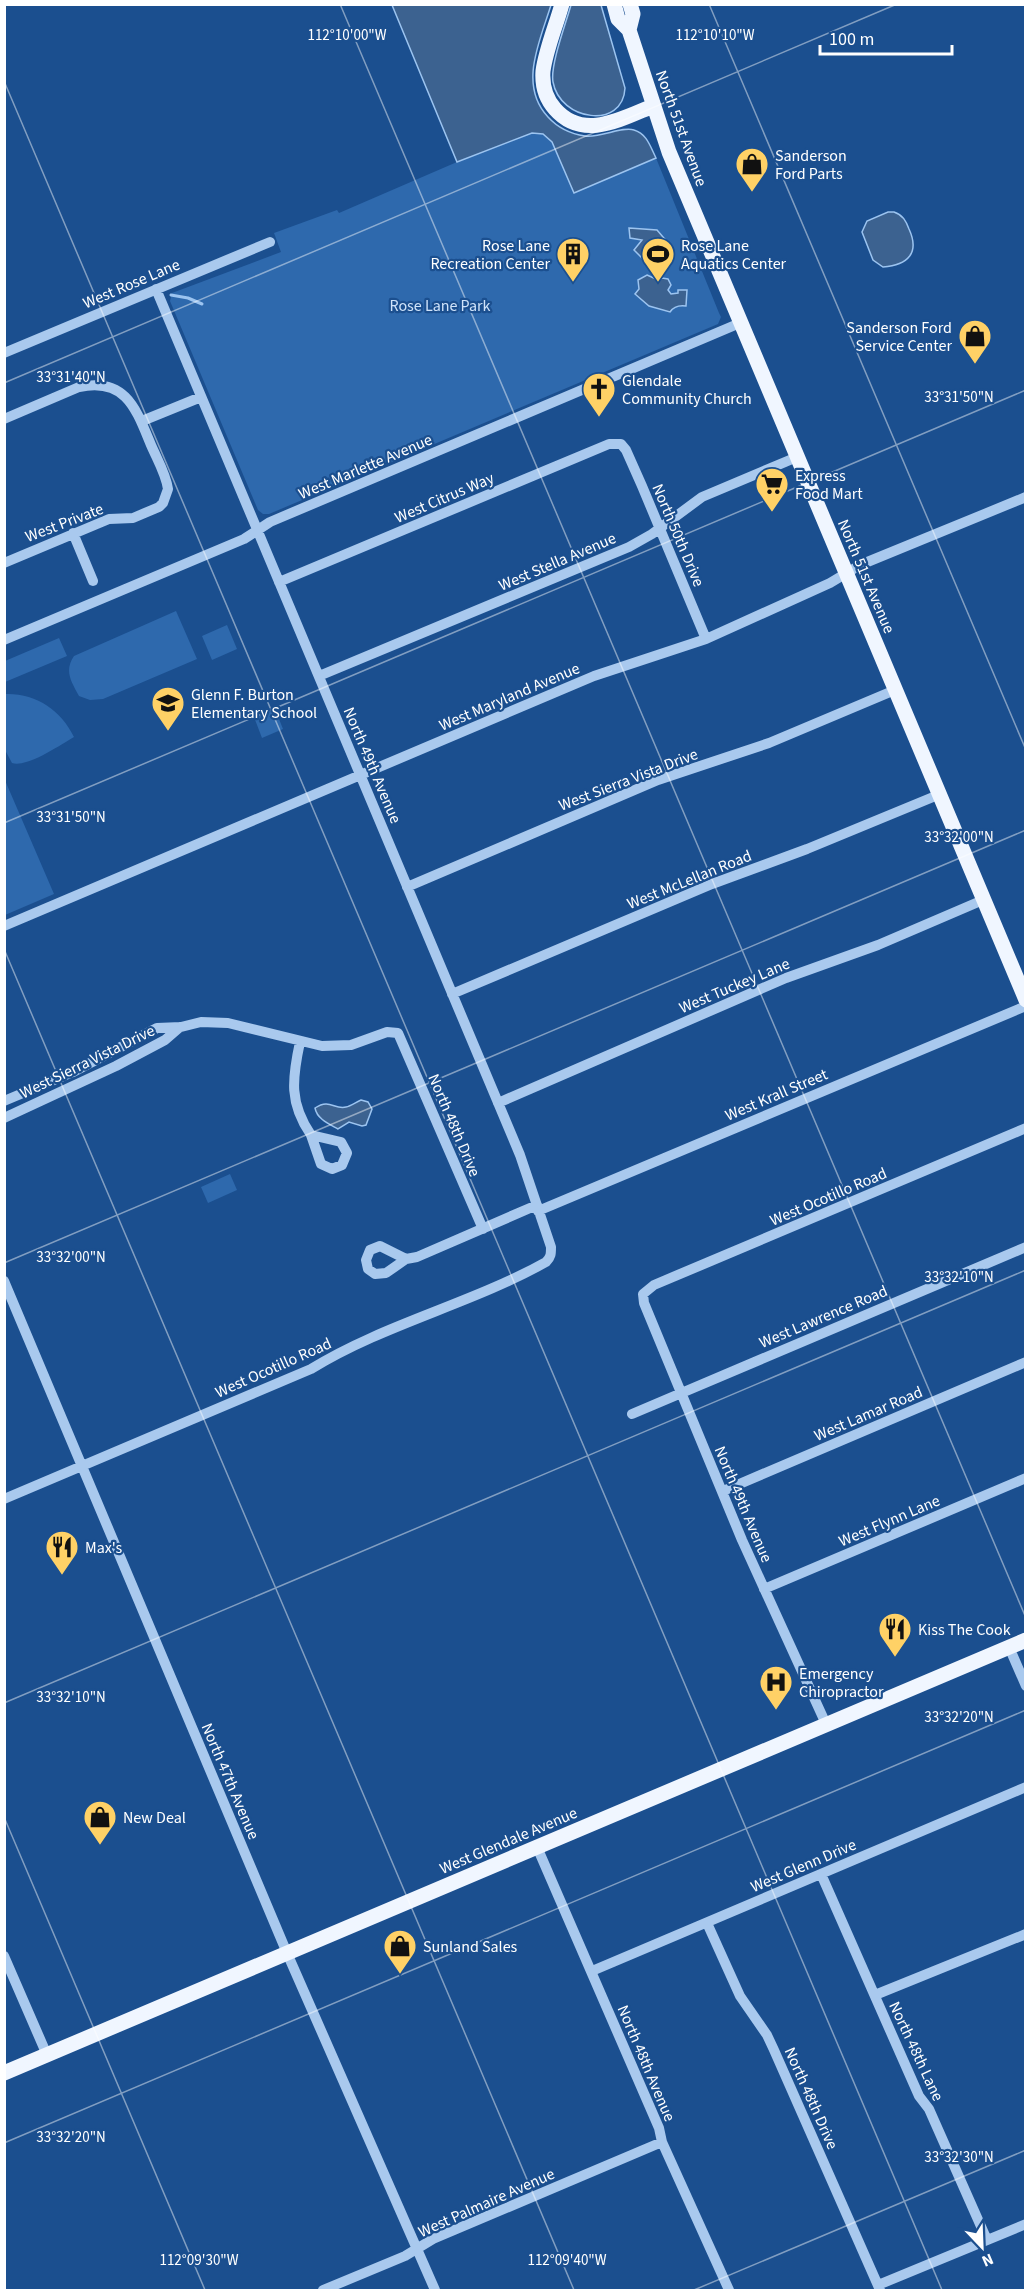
<svg xmlns="http://www.w3.org/2000/svg" width="1030" height="2295" font-family="'Source Sans 3',sans-serif">
  <style>
    .green { fill: #2e69ad }
    .water { fill: #3c6290; stroke: #9cc4f0; stroke-width: 1.5 }
    .lines { fill: none; stroke-linecap: round; stroke-linejoin: round }
    .stream { stroke: #9cc4f0; stroke-width: 3 }
    .minor { stroke: #a9c9ee; stroke-width: 10 }
    .major { stroke: #f0f6ff; stroke-width: 15 }
    .ticks { fill: none; stroke: #fff; stroke-width: 1.5; stroke-opacity: 0.45 }
    .labels { text-anchor: middle; stroke-width: 4.5; stroke-linejoin: round; paint-order: stroke }
    .street-label { font-size: 16px; fill: #fff; stroke: #1b4f8f }
    .poi-label { font-size: 16px; fill: #fff; stroke: #1b4f8f; text-anchor: start }
    .park-label { font-size: 16px; fill: #cfe3fa; stroke: #1b4f8f }
    .ticks-label { font-size: 15px; text-anchor: middle; fill: #fff; stroke: #1b4f8f; stroke-width: 4.5; stroke-linejoin: round; paint-order: stroke }
  </style>
  <rect width="100%" height="100%" fill="#1b4f8f"/>
  <path class="green" d="M532 133 543 134 552 142 574 193 656 158 719 313 721 317 718 324 269 514H263L258 510 170 301 172 293 281 252 274 233 337 210 339 213 457 162Z
    M176 611 197 659 103 699 90 700 79 696C71 681 64 671 74 656Z
    M227 625 237 649 212 660 202 636Z
    M59 638 67 656 5 682V661Z
    M5 694C36 693 61 710 74 737 60 745 27 768 12 763L5 750Z
    M275 709 283 729 262 738 254 717Z
    M4 778 54 894 5 915H4Z
    M230 1174 237 1190 208 1203 201 1187Z"/>
  <path class="water" d="M392 5H551C540 41 518 85 548 117 558 128 571 134 585 136 601 138 622 126 634 130 647 134 650 146 656 158L574 193 552 142 543 134 532 133 457 162Z
    M571 5H601L625 88C623 130 560 121 553 82 550 65 566 23 571 5Z
    M888 212H894C903 215 906 221 909 229 920 253 908 265 883 267L873 260 862 232 867 221Z
    M629 228 657 230 669 244V249C663 257 654 256 647 263L634 250 642 240 630 238Z
    M647 275 658 280 662 278 668 279 671 285 668 290 671 294 678 293V290H687L686 306C679 305 674 306 670 312L649 306 635 294 639 289 638 280Z
    M361 1100 368 1102 372 1109 366 1125 362 1126 349 1122 338 1129C329 1124 317 1119 315 1108 330 1098 334 1110 346 1107 351 1106 356 1102 361 1100Z"/>
  <g class="lines">
    <path class="stream" d="M171 295 188 298 202 304"/>
    <path class="minor" d="M4 353 270 242
      M4 419 79 387C126 377 136 409 151 445 157 459 166 474 168 489L163 503 159 507 133 518 109 519 4 563
      M142 421 201 397
      M73 533 93 581
      M279 582 609 444H621L626 450 642 486 706 639
      M4 640 244 539 270 522 740 323
      M319 676 629 547 652 534 702 497 797 457
      M407 887 658 780 769 743 895 690
      M4 926 594 676 706 639 830 583 860 565 1026 497
      M452 994 712 884 807 849 938 795
      M300 1042C292 1079 289 1103 311 1135
      M4 1101 73 1072 157 1028 181 1027 201 1022 228 1023 322 1046 351 1045 387 1032 398 1033 483 1229
      M498 1103 786 978 878 945 983 900
      M4 1118 116 1066 165 1040 180 1027
      M311 1135 341 1142 347 1153 342 1165 332 1169 321 1164Z
      M538 1211 1026 1006
      M380 1246 406 1259 386 1273 375 1274 368 1269 366 1260 370 1250Z
      M406 1259 417 1257 537 1205
      M4 1281 287 1953 435 2290
      M632 1414 1026 1247
      M723 1491 1026 1362
      M4 1499 311 1369C384 1324 471 1304 546 1262 551 1257 551 1254 551 1247L520 1155 156 289
      M764 1589 1026 1478
      M1009 1647 1026 1686
      M826 1724 742 1540 644 1303 643 1294 654 1285 1026 1128
      M537 1847 659 2128 662 2142 729 2290
      M821 1874 919 2096 929 2109 987 2240
      M707 1923 740 1996 767 2035 774 2050 880 2290
      M4 1956 47 2055
      M592 1971 1026 1787
      M875 1995 1026 1934
      M878 2285 1026 2224
      M323 2290 405 2256 433 2239 662 2142"/>
    <path class="major" d="M562 4C556 26 546 49 543 71 542 85 546 99 555 109 583 141 621 119 653 106
      M614 4 618 19 629 30
      M630 4 633 14 629 30 669 152 1026 1000
      M4 2073 1026 1640"/>
  </g>
  <path class="ticks" d="M340 4 1026 1618M709 4 1026 750M4 81 942 2290M4 383 897 4M4 823 1026 390M4 949 574 2290M4 1263 1026 830M4 1703 1026 1270M4 1817 205 2290M4 2143 1026 1710M694 2290 1026 2150"/>
  <defs>
    <g id="shop-pin" transform="scale(1.725)"><path d="M0 17L-7.5 6A9.5 9.5 0 1 1 7.5 6Z" fill="#ffd166" stroke="#1b4f8f"/><path d="M-5-2.5h2.3a2.7 3.5 0 0 1 5.4 0H5L5.5 6h-11ZM-1.5-2.5h3a1.5 2.3 0 0 0-3 0Z" fill="#111"/></g>
    <g id="building-pin" transform="scale(1.725)"><path d="M0 17L-7.5 6A9.5 9.5 0 1 1 7.5 6Z" fill="#ffd166" stroke="#1b4f8f"/><path d="M-4-6H4V6H1V3H-1V6H-4ZM-2.5-4.3h1.7v1.8h-1.7ZM.8-4.3h1.7v1.8H.8ZM-2.5-1h1.7V.8h-1.7ZM.8-1h1.7V.8H.8Z" fill="#111"/></g>
    <g id="stadium-pin" transform="scale(1.725)"><path d="M0 17L-7.5 6A9.5 9.5 0 1 1 7.5 6Z" fill="#ffd166" stroke="#1b4f8f"/><path d="M0-5a6.5 5 0 1 0 0 10a6.5 5 0 1 0 0-10ZM-3.5-1.8h7v3.6h-7Z" fill="#111"/></g>
    <g id="church-pin" transform="scale(1.725)"><path d="M0 17L-7.5 6A9.5 9.5 0 1 1 7.5 6Z" fill="#ffd166" stroke="#1b4f8f"/><path d="M-1.2-6h2.4v3.5h3.3v2.4h-3.3V6h-2.4V-.1h-3.3v-2.4h3.3Z" fill="#111"/></g>
    <g id="supermarket-pin" transform="scale(1.725)"><path d="M0 17L-7.5 6A9.5 9.5 0 1 1 7.5 6Z" fill="#ffd166" stroke="#1b4f8f"/><path d="M-6-5.5h2.5l.6 2H6L4.5 2H-2.5L-4.4-4H-6ZM-1.5 3.2a1.3 1.3 0 1 0 .1 0ZM3 3.2a1.3 1.3 0 1 0 .1 0Z" fill="#111"/></g>
    <g id="school-pin" transform="scale(1.725)"><path d="M0 17L-7.5 6A9.5 9.5 0 1 1 7.5 6Z" fill="#ffd166" stroke="#1b4f8f"/><path d="M0-5L7-2L0 1L-7-2ZM-4 1L0 2.5L4 1V4Q0 6-4 4Z" fill="#111"/></g>
    <g id="restaurant-pin" transform="scale(1.725)"><path d="M0 17L-7.5 6A9.5 9.5 0 1 1 7.5 6Z" fill="#ffd166" stroke="#1b4f8f"/><path d="M-5-6h1v4h1v-4h1v4h1v-4h1v5L-1.5 .5V6h-2V.5L-5-1ZM5-6V6H3V1.5H1.5Q1.5-4 5-6Z" fill="#111"/></g>
    <g id="hospital-pin" transform="scale(1.725)"><path d="M0 17L-7.5 6A9.5 9.5 0 1 1 7.5 6Z" fill="#ffd166" stroke="#1b4f8f"/><path d="M-5-5h3v3.5h4V-5h3V5h-3V1.5h-4V5h-3Z" fill="#111"/></g>
  </defs>
  <g fill-rule="evenodd">
    <use href="#shop-pin" x="752" y="164"/>
    <use href="#building-pin" x="573" y="254"/>
    <use href="#stadium-pin" x="658" y="254"/>
    <use href="#shop-pin" x="975" y="336"/>
    <use href="#church-pin" x="599" y="389"/>
    <use href="#supermarket-pin" x="772" y="484"/>
    <use href="#school-pin" x="168" y="703"/>
    <use href="#restaurant-pin" x="62" y="1547"/>
    <use href="#restaurant-pin" x="895" y="1629"/>
    <use href="#hospital-pin" x="776" y="1682"/>
    <use href="#shop-pin" x="100" y="1817"/>
    <use href="#shop-pin" x="400" y="1946"/>
  </g>
  <g class="labels">
    <g class="street-label">
      <text transform="translate(682 128) rotate(70)" y="6">North 51st Avenue</text>
      <text transform="translate(131 283) rotate(-23)" y="6">West Rose Lane</text>
      <text transform="translate(365 466) rotate(-23)" y="6">West Marlette Avenue</text>
      <text transform="translate(444 497) rotate(-23)" y="6">West Citrus Way</text>
      <text transform="translate(64 522) rotate(-21)" y="6">West Private</text>
      <text transform="translate(679 535) rotate(67)" y="6">North 50th Drive</text>
      <text transform="translate(557 561) rotate(-23)" y="6">West Stella Avenue</text>
      <text transform="translate(867 576) rotate(67)" y="6">North 51st Avenue</text>
      <text transform="translate(509 696) rotate(-23)" y="6">West Maryland Avenue</text>
      <text transform="translate(373 765) rotate(67)" y="6">North 49th Avenue</text>
      <text transform="translate(628 779) rotate(-21)" y="6">West Sierra Vista Drive</text>
      <text transform="translate(689 879) rotate(-22)" y="6">West McLellan Road</text>
      <text transform="translate(734 985) rotate(-23)" y="6">West Tuckey Lane</text>
      <text transform="translate(87 1061) rotate(-26)" y="6">West Sierra Vista Drive</text>
      <text transform="translate(776 1094) rotate(-23)" y="6">West Krall Street</text>
      <text transform="translate(455 1125) rotate(67)" y="6">North 48th Drive</text>
      <text transform="translate(828 1196) rotate(-23)" y="6">West Ocotillo Road</text>
      <text transform="translate(823 1316) rotate(-23)" y="6">West Lawrence Road</text>
      <text transform="translate(273 1367) rotate(-24)" y="6">West Ocotillo Road</text>
      <text transform="translate(868 1413) rotate(-23)" y="6">West Lamar Road</text>
      <text transform="translate(744 1504) rotate(67)" y="6">North 49th Avenue</text>
      <text transform="translate(889 1520) rotate(-23)" y="6">West Flynn Lane</text>
      <text transform="translate(231 1781) rotate(67)" y="6">North 47th Avenue</text>
      <text transform="translate(508 1840) rotate(-23)" y="6">West Glendale Avenue</text>
      <text transform="translate(803 1865) rotate(-23)" y="6">West Glenn Drive</text>
      <text transform="translate(917 2051) rotate(65)" y="6">North 48th Lane</text>
      <text transform="translate(647 2063) rotate(67)" y="6">North 48th Avenue</text>
      <text transform="translate(812 2098) rotate(66)" y="6">North 48th Drive</text>
      <text transform="translate(486 2202) rotate(-24)" y="6">West Palmaire Avenue</text>
    </g>
    <g class="poi-label">
      <text x="775" y="161">Sanderson<tspan x="775" dy="18">Ford Parts</tspan></text>
      <text x="550" y="251" text-anchor="end">Rose Lane<tspan x="550" dy="18">Recreation Center</tspan></text>
      <text x="681" y="251">Rose Lane<tspan x="681" dy="18">Aquatics Center</tspan></text>
      <text x="952" y="333" text-anchor="end">Sanderson Ford<tspan x="952" dy="18">Service Center</tspan></text>
      <text x="622" y="386">Glendale<tspan x="622" dy="18">Community Church</tspan></text>
      <text x="795" y="481">Express<tspan x="795" dy="18">Food Mart</tspan></text>
      <text x="191" y="700">Glenn F. Burton<tspan x="191" dy="18">Elementary School</tspan></text>
      <text x="85" y="1553">Max's</text>
      <text x="918" y="1635">Kiss The Cook</text>
      <text x="799" y="1679">Emergency<tspan x="799" dy="18">Chiropractor</tspan></text>
      <text x="123" y="1823">New Deal</text>
      <text x="423" y="1952">Sunland Sales</text>
    </g>
    <g class="park-label">
      <text x="440" y="311">Rose Lane Park</text>
    </g>
  </g>
  <g class="ticks-label">
    <text x="347" y="40">112°10'00"W</text>
    <text x="715" y="40">112°10'10"W</text>
    <text x="71" y="382">33°31'40"N</text>
    <text x="959" y="402">33°31'50"N</text>
    <text x="71" y="822">33°31'50"N</text>
    <text x="959" y="842">33°32'00"N</text>
    <text x="71" y="1262">33°32'00"N</text>
    <text x="959" y="1282">33°32'10"N</text>
    <text x="71" y="1702">33°32'10"N</text>
    <text x="959" y="1722">33°32'20"N</text>
    <text x="71" y="2142">33°32'20"N</text>
    <text x="959" y="2162">33°32'30"N</text>
    <text x="199" y="2265">112°09'30"W</text>
    <text x="567" y="2265">112°09'40"W</text>
  </g>
  <rect width="1030" height="2295" fill="none" stroke="#ffffff" stroke-width="12"/>
  <g transform="translate(982 2247) rotate(157)" stroke="#1b4f8f" stroke-width="4.5" paint-order="stroke">
  <path d="M0-4.5L10 22L0 15L-10 22Z" fill="#ffffff"/>
  <text y="-9" font-size="16" font-weight="bold" text-anchor="middle" fill="#ffffff">N</text>
  </g>
  <path d="M820 45v9h132v-9" fill="none" stroke="#ffffff" stroke-width="3"/>
  <text x="829" y="45" font-size="18" fill="#ffffff" stroke="#1b4f8f" stroke-width="4.5" paint-order="stroke">100 m</text>
</svg>
